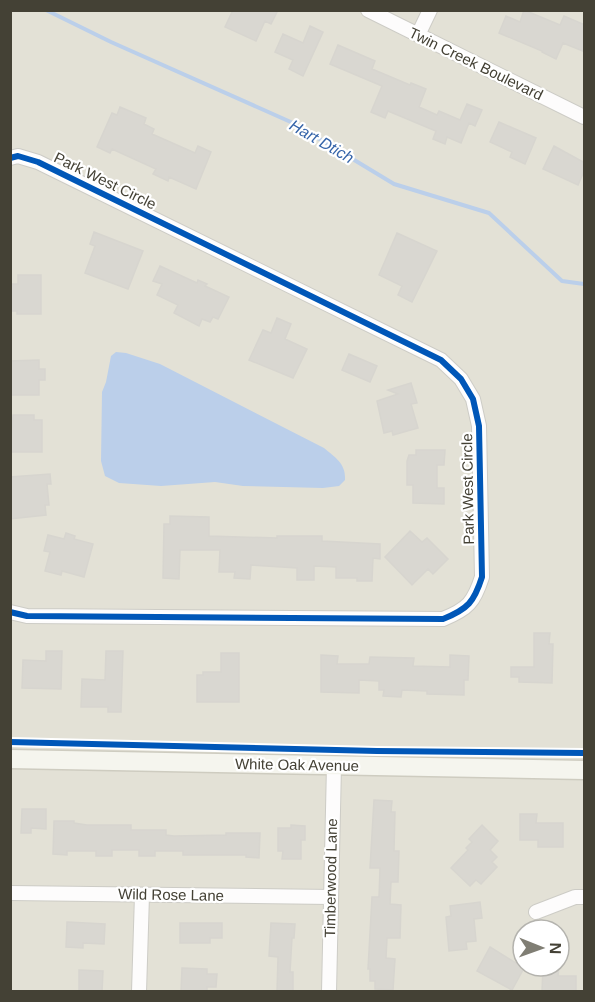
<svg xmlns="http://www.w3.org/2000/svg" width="595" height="1002" font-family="Arial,sans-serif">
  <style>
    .residential { fill: #e3e1d6; fill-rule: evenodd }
    .water { fill: #bbcfea }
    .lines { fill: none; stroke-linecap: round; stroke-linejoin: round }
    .stream { stroke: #bbcfea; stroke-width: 4 }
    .building { fill: #d9d7d1; stroke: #d7d5cf; stroke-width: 1.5 }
    .street-casing { stroke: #cdccc6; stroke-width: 16 }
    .secondary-casing { stroke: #ceccc0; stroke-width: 21 }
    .street { stroke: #fdfcfc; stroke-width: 14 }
    .secondary { stroke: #f5f5ee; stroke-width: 18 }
    .cycleway-casing { stroke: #fff; stroke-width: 10 }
    .cycleway { stroke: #0057b8; stroke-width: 6 }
    .labels { text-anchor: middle; stroke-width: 4.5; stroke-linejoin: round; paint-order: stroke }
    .street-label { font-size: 15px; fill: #444135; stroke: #fff }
    .water-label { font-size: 16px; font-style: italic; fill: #3564a9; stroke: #fff }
  </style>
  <rect width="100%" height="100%" fill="#efeee9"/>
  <path class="residential" d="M10 11H584V991H11ZM523 930H559V966H523Z"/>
  <path class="water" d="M116 352 126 353 160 364 324 448C336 458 346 464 345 480L339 486 323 488 243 486 215 482 161 486 119 483 105 476 101 461 102 392 106 382 111 356Z"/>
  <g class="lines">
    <path class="stream" d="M46 10 111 42 293 123 394 184 489 213 562 281 584 284"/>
  </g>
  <path class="building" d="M233 10H278L271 24 265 21 256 41 225 27Z
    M524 10 560 25 564 16 585 25V52L563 43 556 59 542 52V51L499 33 506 16 520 22Z
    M310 26 323 32 303 76 289 69 293 60 275 52 283 34 303 43Z
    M338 45 375 61 372 69 410 85 411 83 426 89 419 107 437 115 439 111 460 120 467 104 482 110 475 126 469 123 461 143 447 137 445 144 433 139 436 131 431 129 388 111 385 118 371 112 382 86 330 64Z
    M120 107 146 118 144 124 154 129 152 134 195 153 198 146 211 152 196 189 169 177 168 181 153 174 156 169 112 149 110 153 97 147 112 113 117 115Z
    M499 122 536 138 525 164 510 157 512 152 490 142Z
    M554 146 585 163V169L578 185 543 169Z
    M94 232 143 251 128 289 85 273 95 246 90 244Z
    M397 233 437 251 412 302 398 295 402 286 379 275Z
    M160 266 197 283 198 280 207 284 205 286 229 297 218 319 213 317 210 322 202 319 199 326 174 313 178 305 157 295 162 284 153 281Z
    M18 275H41V314H17V311H10V284H18Z
    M277 318 291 324 285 339 307 349 293 378 249 360 263 330 271 333Z
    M349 354 377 366 370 382 342 370Z
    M39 360V369H45V380H39V395H10V361Z
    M411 383 417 403 411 404 418 428 393 435 392 431 384 433 377 401 398 394 388 390Z
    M13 415H34V420H42V452H10Z
    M416 450H445L444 465H437V488H444V504L413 503V485H407V461L409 455H416Z
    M50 474 51 484H47L49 505H45L46 515 10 519V477Z
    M170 516 209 517V536L277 538V536H322V541L380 544V559L373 558 372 581H357V578H336V567L314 566V580H297V568L251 565 250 579 234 578 235 572H219L220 550H180L179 579 163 578 164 524H170Z
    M410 531 422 542 427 538 448 559 433 574 428 569 412 585 385 557Z
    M66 533 75 536 74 539 93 544 84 577 62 571 61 575 45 571 50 552 44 551 48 535 64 539Z
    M534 633H550L549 644H553L552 683 519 682V677H511V667H534Z
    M46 651H62L61 689 22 688 23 660 46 661Z
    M106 651H123L121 712H108V707H81L82 679 105 680Z
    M221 653H239V702H197V675H203V672H221Z
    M321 655 338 656 337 664H369L370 657 414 658 413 666 450 667V655L469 656 468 680H464V695L427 694V691L402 690 401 697 383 696 384 690H379V681L359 680V693L321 692Z
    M374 800 392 801 391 812H395L394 851H399L398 882H391L390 904 401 905 400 938H387L386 958 395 959 393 990 375 989V981H370V969H368L372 897H379L380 868H370Z
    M22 809H46V829L31 828V833H21Z
    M520 814H537L536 823H563V847H538V840H520Z
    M54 821H74V823L87 825H131V830H166V835L174 836 226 835V833H260L259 858 246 857V855H183V851H155V856H139V850H112V856H96V851H67V855L53 854Z
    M291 825 305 826V840H301V859H282L283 851H278V828H291Z
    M482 825 498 841 490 850 497 857 492 862 497 867 481 884 476 880 470 886 451 868 468 850 466 848 472 842 469 839Z
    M480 902 482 918 474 919 476 941 466 942 467 949 449 951 446 917 451 916 450 906Z
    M67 922 105 924 104 944 83 943V948L66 947Z
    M180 923H222V938H210V943H180Z
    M271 923 295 924 294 938H292L290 972H293V992H277L278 957 269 956Z
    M490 947 524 968 512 990 477 971Z
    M543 966H559L558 976H576V992H542Z
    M182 968 207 969V974H217L216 987H207V992H181Z
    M79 970 103 971 102 992H79Z"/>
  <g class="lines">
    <g class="street-casing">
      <path id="street" d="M368 10 584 117
        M418 35 430 10
        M10 158 18 156 38 162 441 360 461 379 473 399 479 426 482 577C474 602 468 609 443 619L27 616 10 612
        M10 893 331 897
        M536 912 575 897H584
        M139 992 142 895
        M329 992 334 765"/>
    </g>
    <g class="secondary-casing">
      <path id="secondary" d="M10 759 584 770"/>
    </g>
    <use href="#street" class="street"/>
    <use href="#secondary" class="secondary"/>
    <g class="cycleway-casing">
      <path id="cycleway" d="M10 158 18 156 38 162 441 360 461 379 473 399 479 426 482 577C474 602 468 609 443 619L27 616 10 612
        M10 742 377 751 584 753"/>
    </g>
    <use href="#cycleway" class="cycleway"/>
  </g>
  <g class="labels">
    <g class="street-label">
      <text transform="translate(476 64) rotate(26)" y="5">Twin Creek Boulevard</text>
      <text transform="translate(105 181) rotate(26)" y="5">Park West Circle</text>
      <text transform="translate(468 489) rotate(-91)" y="5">Park West Circle</text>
      <text transform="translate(297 765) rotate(1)" y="5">White Oak Avenue</text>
      <text transform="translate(331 878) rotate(-89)" y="5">Timberwood Lane</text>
      <text transform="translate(171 895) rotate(1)" y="5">Wild Rose Lane</text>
    </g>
    <g class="water-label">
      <text transform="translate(322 141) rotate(30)" y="6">Hart Dtich</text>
    </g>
  </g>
  <rect width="595" height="1002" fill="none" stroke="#444135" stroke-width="24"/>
  <g transform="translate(541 948) rotate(91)"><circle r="28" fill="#ffffff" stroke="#b4b3ae" stroke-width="1.5"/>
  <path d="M0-4.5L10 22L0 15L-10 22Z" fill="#807e74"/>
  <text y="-9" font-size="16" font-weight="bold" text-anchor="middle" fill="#444135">N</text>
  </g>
</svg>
